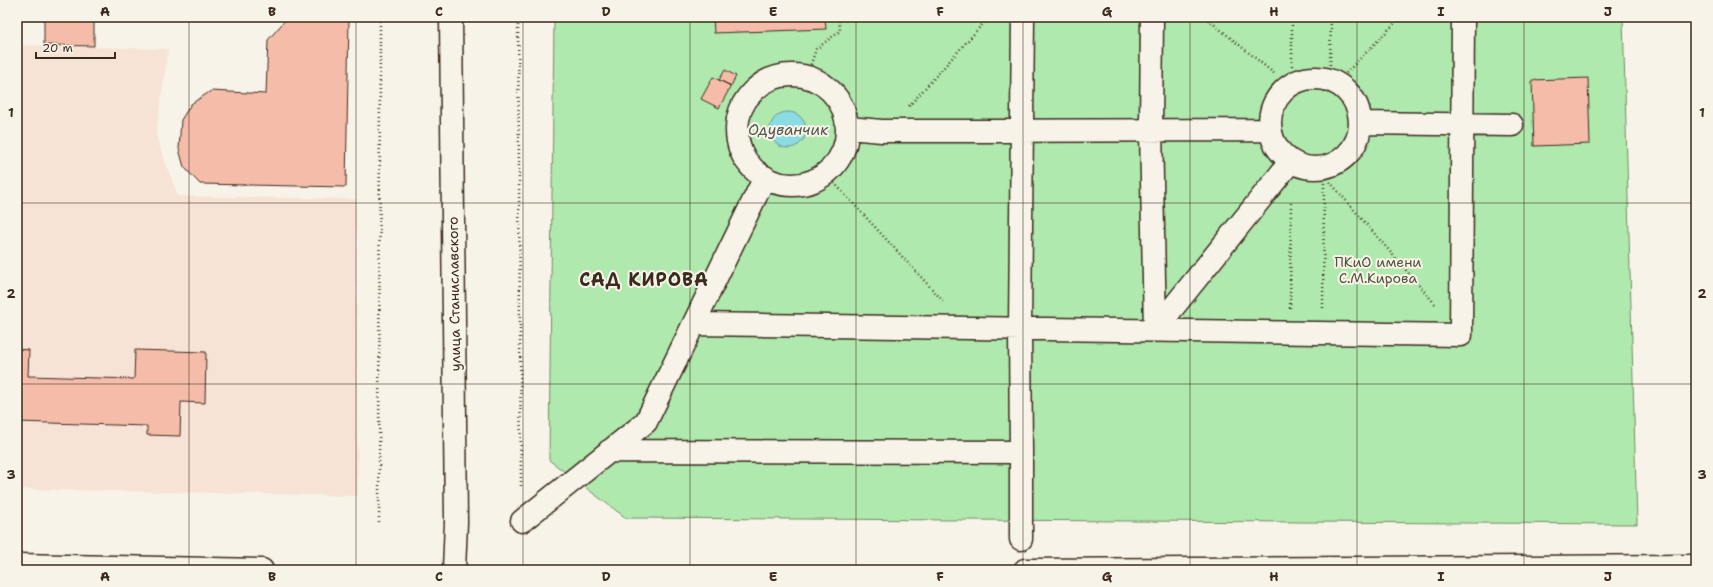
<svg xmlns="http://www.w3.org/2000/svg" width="1713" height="587" font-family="'Shantell Sans',sans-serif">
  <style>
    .built { fill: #f6e3d5 }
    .green { fill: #afe9ad; stroke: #758a66 }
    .water { fill: #8bdce2; stroke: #6b9594 }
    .building { fill: #f5bda9; stroke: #3b2a1e }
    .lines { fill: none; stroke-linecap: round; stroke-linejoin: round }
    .minor-casing { stroke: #3b2a1e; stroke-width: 25 }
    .major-casing { stroke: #3b2a1e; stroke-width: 25 }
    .path { stroke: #3b2a1e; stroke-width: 2.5; stroke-dasharray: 1 3; stroke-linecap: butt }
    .minor { stroke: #f7f3e8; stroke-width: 22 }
    .major { stroke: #f7f3e8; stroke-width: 22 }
    .grid { fill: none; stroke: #3b2a1e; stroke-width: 1; stroke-opacity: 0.55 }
    .labels { text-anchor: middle; stroke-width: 4; stroke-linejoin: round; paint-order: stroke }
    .park-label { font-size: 14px; fill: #52503b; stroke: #f7f3e8 }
    .street-label { font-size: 14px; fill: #3b2a1e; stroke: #f7f3e8 }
    .water-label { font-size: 15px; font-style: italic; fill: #4f564f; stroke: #f7f3e8 }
    .district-label { font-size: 18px; font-weight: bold; letter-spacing: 1px; fill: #3b2a1e; stroke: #f7f3e8 }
    .neatline { fill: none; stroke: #3b2a1e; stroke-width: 1.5 }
    .grid-label { font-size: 13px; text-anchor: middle; font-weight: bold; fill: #3b2a1e }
  </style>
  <rect width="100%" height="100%" fill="#f7f3e8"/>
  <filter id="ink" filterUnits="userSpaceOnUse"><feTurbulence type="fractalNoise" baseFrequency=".025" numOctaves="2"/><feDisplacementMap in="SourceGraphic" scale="8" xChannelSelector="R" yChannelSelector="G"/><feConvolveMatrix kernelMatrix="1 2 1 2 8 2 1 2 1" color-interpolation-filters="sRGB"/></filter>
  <g filter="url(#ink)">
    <path class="built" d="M17 45 168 49 156 136 178 196 356 199 358 496 17 489Z"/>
    <path class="green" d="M554 17H1623L1637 524 626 518 549 460Z"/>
    <path class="water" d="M770 130a18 18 0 1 1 36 0a18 18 0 1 1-36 0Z"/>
    <path class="building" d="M44 17H94V46L44 45Z
      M288 17H349L346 187 200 184 184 167 179 149 181 120 191 104 211 91 266 94 268 40Z
      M713 17H825L826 29 714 33Z
      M725 70 736 76 731 86 719 80Z
      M713 77 731 86 719 108 701 99Z
      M1588 78 1590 144 1534 146 1532 80Z
      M17 349 29 350 28 376 134 379 135 350 206 352 205 403 181 402 180 436 147 435V426L17 422Z"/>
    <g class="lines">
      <g class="minor-casing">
        <path id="minor" d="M1152 17 1151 129 1155 330 1291 161
          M737 130a55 55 0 1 1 110 0a55 55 0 1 1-110 0Z
          M1270 123a45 45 0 1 1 90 0a45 45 0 1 1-90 0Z
          M1361 123 1512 125
          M848 128 882 131 1270 130
          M695 324 1461 335 1463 17
          M609 451 1021 452 1020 329 1023 17
          M1021 452V539
          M522 521 646 422 765 177
          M17 565 262 570"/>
      </g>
      <g class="major-casing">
        <path id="major" d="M451 17 456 522 454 570
          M1025 570 1696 566"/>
      </g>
      <path class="path" d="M518 17 521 489
        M1205 17 1276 75
        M1330 65 1331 17
        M1292 66V17
        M1346 73 1401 17
        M807 76 816 49 840 31 839 17
        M909 106 989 17
        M826 174 944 302
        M1330 182 1436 305
        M1290 308 1291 201
        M1323 308 1324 183
        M379 522 380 17"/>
      <use href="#minor" class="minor"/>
      <use href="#major" class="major"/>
    </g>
  </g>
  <path class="grid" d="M189 17V570M356 17V570M523 17V570M690 17V570M856 17V570M1023 17V570M1190 17V570M1357 17V570M1524 17V570M17 203H1696M17 384H1696"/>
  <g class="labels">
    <g class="park-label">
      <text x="1378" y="267">ПКиО имени<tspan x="1378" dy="16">С.М.Кирова</tspan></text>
    </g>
    <g class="street-label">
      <text transform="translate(454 294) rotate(-91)" y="5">улица Станиславского</text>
    </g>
    <g class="water-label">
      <text x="788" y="135">Одуванчик</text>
    </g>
    <g class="district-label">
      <text x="644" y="286">САД КИРОВА</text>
    </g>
  </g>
  <rect width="1713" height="587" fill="none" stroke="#f7f3e8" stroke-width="44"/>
  <path d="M36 52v6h79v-6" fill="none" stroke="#3b2a1e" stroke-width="2"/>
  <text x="42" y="52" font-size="12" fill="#3b2a1e" stroke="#f7f3e8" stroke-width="3" paint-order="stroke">20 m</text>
  <rect x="22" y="22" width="1669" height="543" class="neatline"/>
  <g class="grid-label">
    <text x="105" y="16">A</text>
    <text x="272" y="16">B</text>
    <text x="439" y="16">C</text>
    <text x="606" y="16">D</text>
    <text x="773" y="16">E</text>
    <text x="940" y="16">F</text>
    <text x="1107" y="16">G</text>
    <text x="1274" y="16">H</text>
    <text x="1441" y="16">I</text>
    <text x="1608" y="16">J</text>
    <text x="11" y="117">1</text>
    <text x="1702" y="117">1</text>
    <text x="11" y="298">2</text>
    <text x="1702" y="298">2</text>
    <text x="11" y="479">3</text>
    <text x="1702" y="479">3</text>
    <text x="105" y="581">A</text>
    <text x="272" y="581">B</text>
    <text x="439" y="581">C</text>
    <text x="606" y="581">D</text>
    <text x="773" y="581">E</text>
    <text x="940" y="581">F</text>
    <text x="1107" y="581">G</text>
    <text x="1274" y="581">H</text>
    <text x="1441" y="581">I</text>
    <text x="1608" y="581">J</text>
  </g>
</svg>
